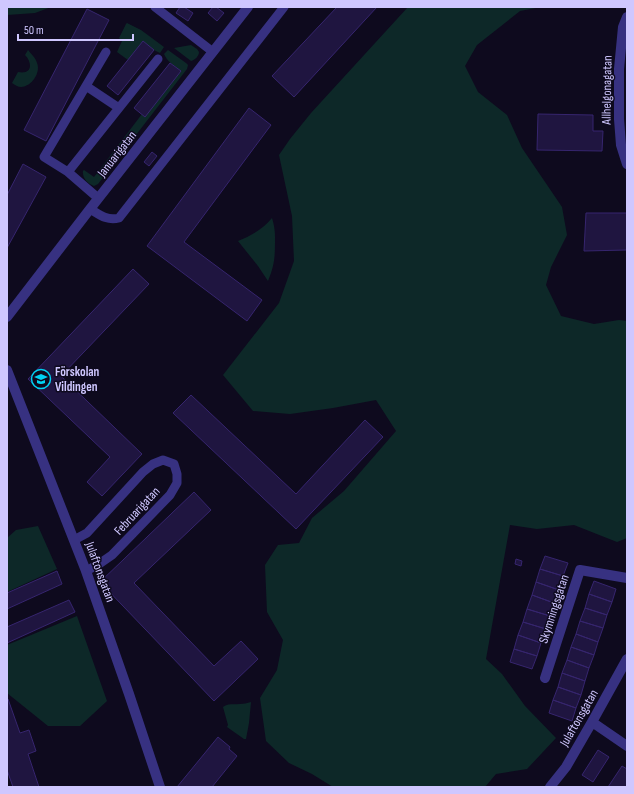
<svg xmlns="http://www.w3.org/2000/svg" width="634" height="794" viewBox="0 0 634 794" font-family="'Sofia Sans Condensed',sans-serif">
  <rect width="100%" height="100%" fill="#0e0a1e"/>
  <path fill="#0d2828" d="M7,7H51L35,13L7,15Z
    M408,7H541L520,11L477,45L465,66L478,92L507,115L522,148L562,207L567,235L551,267L546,285L561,316L594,324L619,320L627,321V538L617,542L574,525L537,529L510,525L486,659L502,674L525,706L556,738L527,769L496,774L485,787H333L312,774L289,763L266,741L260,698L277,670L283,640L267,612L265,565L278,545L299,543L312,518L344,491L396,431L376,400L333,408L290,414L253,411L223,375L279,303L294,261L292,216L279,155L290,139L311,113Z
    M127,23L141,30L164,47L160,53L154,50L128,60L117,52L122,41L119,38L126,24Z
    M191,45L197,49L199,52C199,56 195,60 191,61L174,48Z
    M28,50C31,54 36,58 37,63C41,72 32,87 21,87C18,87 15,85 12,83L18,72C32,75 33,63 25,55Z
    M168,50L186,63L188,65L187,69L98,184L94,186C88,184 82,178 83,171L84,170L94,177L142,114L181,71C174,66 167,61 164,54Z
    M272,218C274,224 275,231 275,237C275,256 275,264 268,281L258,266L238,241C251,236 263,229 272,218Z
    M38,526L57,569L7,592V538L16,530Z
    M77,616L107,701L80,726H48L7,693V645Z
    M251,702L249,723L246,739H244L227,727L228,725L223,707C228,703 234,705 240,704C244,704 247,703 251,702Z"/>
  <path fill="#1f1540" stroke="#36256e" d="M180,7H184L193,13L188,21L176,13Z
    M213,7H216L224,13L217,21L208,13Z
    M337,7H377L294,97L272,76Z
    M87,9L109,20L46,141L24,130Z
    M143,41L154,50L118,95L107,86Z
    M170,63L181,71L145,117L134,108Z
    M249,108L271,125L184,242L262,300L247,321L147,246Z
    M538,114L593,115V131H603L602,151L537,150Z
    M152,152L157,156L149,166L144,162Z
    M23,164L46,177L7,248V195Z
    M586,213H627V250L584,251Z
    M133,269L149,284L61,376L142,454L102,496L87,482L110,457L28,379Z
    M191,395L296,494L365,420L383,437L296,529L173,413Z
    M194,492L211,510L134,583L214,666L241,641L258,659L214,701L100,582Z
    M545,556L568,563L563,576L540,569Z
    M516,559L522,561L521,566L515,564Z
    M540,569L563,576L559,590L536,582Z
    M57,571L62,584L7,609V593Z
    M594,581L616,589L612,602L589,594Z
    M536,582L559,590L554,603L532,595Z
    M589,594L612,602L607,615L585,608Z
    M532,595L554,603L550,616L527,609Z
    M69,600L75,612L7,643V627Z
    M585,608L607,615L603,628L580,621Z
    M527,609L550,616L546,629L523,622Z
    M580,621L603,628L598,642L576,634Z
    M523,622L546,629L541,643L518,635Z
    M576,634L598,642L594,655L571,647Z
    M518,635L541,643L537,656L514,649Z
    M571,647L594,655L589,668L567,660Z
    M514,649L537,656L532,669L510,662Z
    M567,660L589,668L585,681L562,673Z
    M562,673L585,681L581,695L558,687Z
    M558,687L581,695L576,708L553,700Z
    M8,699L20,733L29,730L36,751L28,754L39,787H13L7,770V700Z
    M553,700L576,708L572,721L549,713Z
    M218,737L230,747L229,749L237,756L212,787H177Z
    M598,750L609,757L593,782L582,775Z
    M622,766L627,769V787H608Z"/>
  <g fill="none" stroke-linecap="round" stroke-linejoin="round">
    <path stroke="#373181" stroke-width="9" d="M155,7L213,52
      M86,86L119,108
      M68,172L158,59
      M98,198L68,172L44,157L106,52
      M90,209C100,215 107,221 119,218L284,7
      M74,540L87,533L143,472L153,464L163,460L174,464L177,474V483L170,495L112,555L99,564L86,571"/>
    <path stroke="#373181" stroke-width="10" d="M627,17L623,27L619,69V119L621,145L627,164
      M7,317L90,209L248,7
      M7,370L86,571L129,694L160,787
      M545,678L580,570L627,578
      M592,722L627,746
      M550,787L566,767L592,722L627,659"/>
  </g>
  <defs>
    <g id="school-ring" transform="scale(1)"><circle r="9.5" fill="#0e0a1e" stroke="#00d2f2" stroke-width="1.5"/><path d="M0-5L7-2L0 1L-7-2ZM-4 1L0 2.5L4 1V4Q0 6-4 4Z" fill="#00d2f2"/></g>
  </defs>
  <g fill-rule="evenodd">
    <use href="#school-ring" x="41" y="379"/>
  </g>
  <g text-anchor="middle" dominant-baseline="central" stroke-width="3" stroke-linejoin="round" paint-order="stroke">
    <g font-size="13" fill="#cfc7ff" stroke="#0e0a1e">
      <text transform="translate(607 90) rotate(-89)">Allhelgonagatan</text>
      <text transform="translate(117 154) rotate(-52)">Januarigatan</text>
      <text transform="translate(137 511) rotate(-47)">Februarigatan</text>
      <text transform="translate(100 572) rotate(70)">Julaftonsgatan</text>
      <text transform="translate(554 609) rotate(-72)">Skymningsgatan</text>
      <text transform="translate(579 718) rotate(-60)">Julaftonsgatan</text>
    </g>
    <g font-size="13" font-weight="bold" fill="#cfc7ff" stroke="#0e0a1e" text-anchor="start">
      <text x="55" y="372">Förskolan<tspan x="55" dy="15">Vildingen</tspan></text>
    </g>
  </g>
  <rect width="634" height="794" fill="none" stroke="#cfc7ff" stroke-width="16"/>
  <path d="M18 34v6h115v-6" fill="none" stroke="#cfc7ff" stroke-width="2"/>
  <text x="24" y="34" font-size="12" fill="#cfc7ff" stroke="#0e0a1e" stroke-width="3" paint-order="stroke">50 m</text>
</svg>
